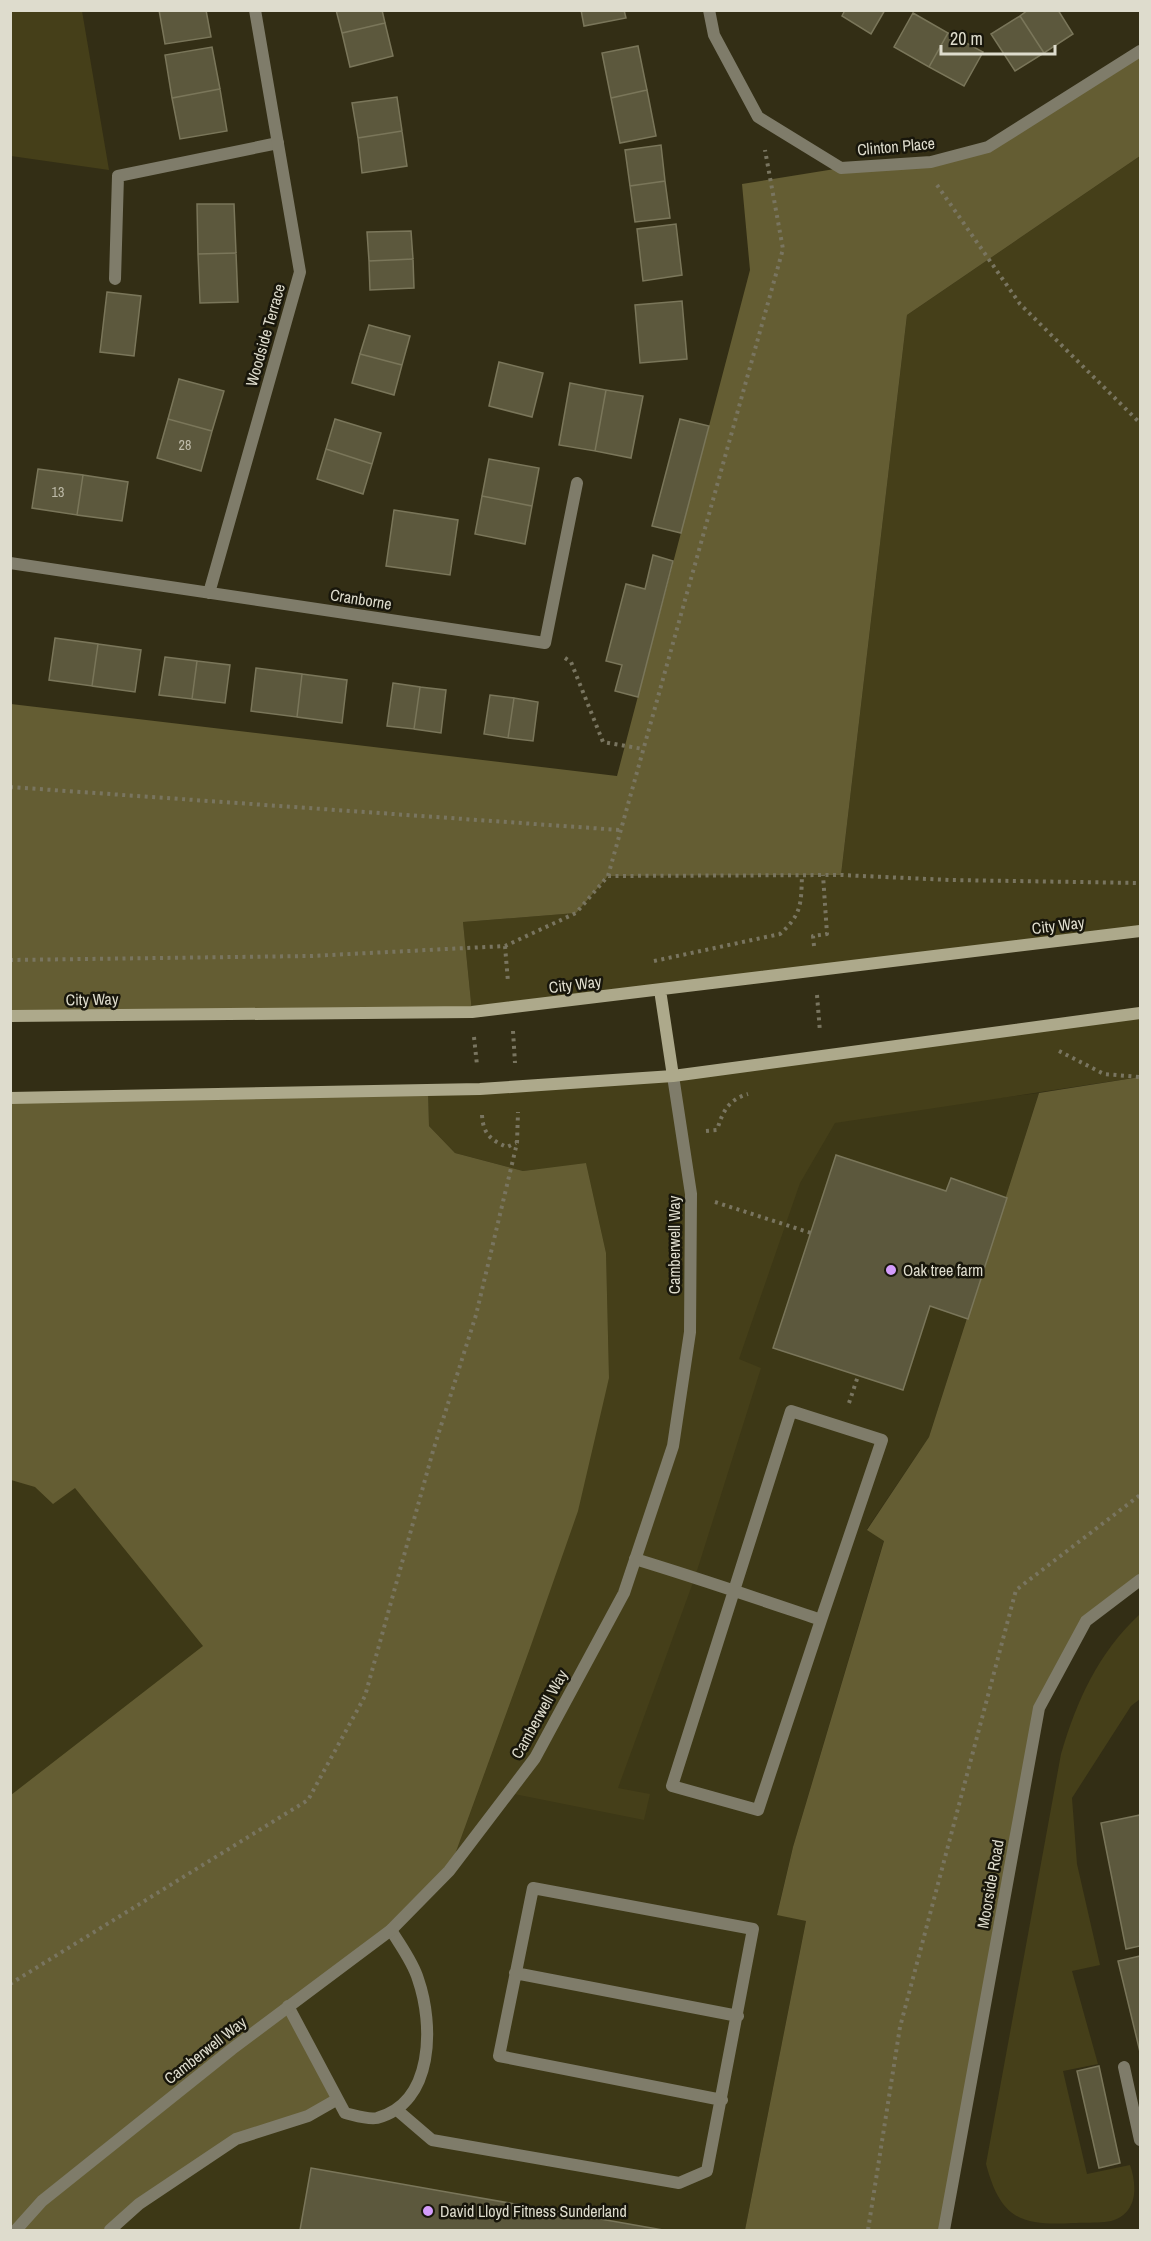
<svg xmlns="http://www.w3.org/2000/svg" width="1151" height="2241" viewBox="0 0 1151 2241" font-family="'Archivo Narrow',sans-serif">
  <rect width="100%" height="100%" fill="#332e15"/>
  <path fill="#3d3816" d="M1039,1093L929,1437L867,1529L884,1540L793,1847L777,1914L806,1921L745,2230H11V1274L546,1276L534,1156Z"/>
  <path fill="#453f19" d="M11,10L82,11L109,170L11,156Z
    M1140,156V931L472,1012L463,922L575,913L608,876L841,875L907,315Z
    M1140,1013V1077L835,1123L800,1183L739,1359L761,1368L695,1577L618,1788L650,1794L644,1820L509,1793L449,1871L529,1651L609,1378L606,1253L586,1163L523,1171L455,1153L429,1126L428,1089L673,1076Z
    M1140,1614V1699L1131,1706L1072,1798L1077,1864L1100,1965L1072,1971L1098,2064L1063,2071L1087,2174L1130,2165C1137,2185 1138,2211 1114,2220C1103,2224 1085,2222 1073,2223C1055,2224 1031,2225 1015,2215C998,2204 991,2182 986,2164L1061,1754C1077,1700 1098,1653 1140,1614Z"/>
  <path fill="#645d33" d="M1140,51V156L907,315L841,875L608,876L576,913L463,922L472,1012L11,1016V704L617,776L750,270L742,184L841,168L931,162L988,147Z
    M1140,1077V1580L1086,1621L1039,1708L944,2230H745L806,1921L777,1915L793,1847L884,1541L867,1530L929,1437L1039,1093Z
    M428,1089L429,1126L455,1153L523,1171L586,1163L606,1253L609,1378L578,1511L529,1651L449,1871L391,1930L288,2006L336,2100L236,2139L110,2230H11V1795L203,1646L75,1488L53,1504L35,1487L11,1480L10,1098Z"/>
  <path fill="#5c583d" stroke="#7a765a" stroke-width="1.5" d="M159,10H206L211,37L165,44Z
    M336,10H382L385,23L342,33Z
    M581,10H624L626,18L584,26Z
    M845,10H885L871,34L842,16Z
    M1028,10H1058L1073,34L1044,53L1020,16Z
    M913,13L948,33L929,67L894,47Z
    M1020,16L1044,53L1015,71L991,34Z
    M385,23L393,56L350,67L342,33Z
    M948,33L983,52L964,86L929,67Z
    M638,46L647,90L611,98L602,53Z
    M212,47L220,89L172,98L165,55Z
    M220,89L227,131L180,139L172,98Z
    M647,90L656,136L620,143L611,98Z
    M397,97L402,131L358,138L352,103Z
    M402,131L407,166L362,173L358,138Z
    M661,145L665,181L630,186L625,150Z
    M665,181L670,218L635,222L630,186Z
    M197,204H234L236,253L198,254Z
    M676,224L682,275L643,281L637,229Z
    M411,231L413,259L369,261L367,232Z
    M236,253L238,302L200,303L198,254Z
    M413,259L414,288L370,290L369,261Z
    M107,292L141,296L134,356L100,352Z
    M682,301L687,359L640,363L635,305Z
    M369,325L410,336L402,365L360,354Z
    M360,354L402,365L394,395L352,383Z
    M499,362L543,373L532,417L489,406Z
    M179,379L224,391L212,431L168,419Z
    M570,383L606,390L595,451L559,445Z
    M606,390L643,396L631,458L595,451Z
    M168,419L212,431L201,471L157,458Z
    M335,419L381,433L372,464L326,449Z
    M680,419L709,426L681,533L652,526Z
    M326,449L372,464L363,494L317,479Z
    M489,459L539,468L532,506L482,496Z
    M38,469L83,475L77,515L32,508Z
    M83,475L128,482L122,521L77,515Z
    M482,496L532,506L525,544L475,534Z
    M394,510L458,520L450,575L386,566Z
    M653,555L673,561L638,697L615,691L622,665L606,661L626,584L645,589Z
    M55,638L98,644L92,686L49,680Z
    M98,644L141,650L135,692L92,686Z
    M165,657L197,661L192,699L159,695Z
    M197,661L230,665L225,703L192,699Z
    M256,668L302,674L297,717L251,711Z
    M302,674L347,680L342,723L297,717Z
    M393,683L420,687L414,729L387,726Z
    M420,687L446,690L441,733L414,729Z
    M490,695L514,698L508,738L484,734Z
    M514,698L538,702L533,741L508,738Z
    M836,1155L946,1191L951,1178L1007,1198L968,1319L930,1306L903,1390L773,1348Z
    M1140,1815V1946L1126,1949L1101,1823Z
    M1140,1956V2052L1118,1961Z
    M1099,2066L1120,2163L1099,2168L1077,2071Z
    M311,2168L441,2191L663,2230H300Z"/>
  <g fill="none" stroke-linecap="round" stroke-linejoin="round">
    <path stroke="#797560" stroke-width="4" stroke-dasharray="3 4.5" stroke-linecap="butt" d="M937,185L1020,304L1140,423
      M565,658L571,662L603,742L643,749
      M10,787L620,830
      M608,876L783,249L765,150
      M505,946L508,982
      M814,946L813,936L827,934L823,875
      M10,960L311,956L505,946L576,913L608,876L841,875L950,880L1140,883
      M654,961L780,934C802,914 801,904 802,875
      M817,995L820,1032
      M513,1031L515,1063
      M474,1037L477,1065
      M1059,1051L1104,1074L1140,1077
      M482,1115C483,1133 490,1140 507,1147L516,1143
      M706,1131L717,1130C723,1111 728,1100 748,1094
      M715,1202L811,1233
      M849,1403L858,1376
      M10,1984L308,1800L365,1696L433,1451L476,1315L517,1143L518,1112
      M868,2230L900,2027L1016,1590L1140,1495"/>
    <path stroke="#7f7c6a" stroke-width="12" d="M115,279L118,176L278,143
      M635,1559C698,1578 759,1599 821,1620L882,1440L791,1411L672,1786L758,1810L821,1620
      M515,1973L738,2016
      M288,2006L345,2113C354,2115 368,2120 377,2118C434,2103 434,2025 418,1979C413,1962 400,1945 391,1930
      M1124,2067L1140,2140
      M397,2110L432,2140L679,2183L707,2171L753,1929L533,1888L499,2056L722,2100
      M110,2230L139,2204L236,2139L308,2116L336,2100"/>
    <path stroke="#7f7c6a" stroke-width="12" d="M709,10L714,35L758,117L841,168L931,162L988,147L1140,51
      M10,563L545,643L577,483
      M209,593L300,272L255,10
      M16,2230L42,2201L232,2049L391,1930L449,1871L535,1758L624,1593L673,1446L690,1332L691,1194L673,1076"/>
    <path stroke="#7f7c6a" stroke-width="12" d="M944,2230L1039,1708L1086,1621L1140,1580"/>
    <path stroke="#ada98b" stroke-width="12" d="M660,990L673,1076
      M10,1016L472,1012L1140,931
      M10,1098L480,1089L673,1076L1140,1013"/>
  </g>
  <g fill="#d49cfb" stroke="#18160b" stroke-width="2">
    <circle cx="891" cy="1270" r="6"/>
    <circle cx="428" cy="2211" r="6"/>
  </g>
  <g text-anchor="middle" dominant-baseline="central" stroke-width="5" stroke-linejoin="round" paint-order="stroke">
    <g font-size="14" fill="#bebba9">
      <text x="185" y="445">28</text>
      <text x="58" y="492">13</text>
    </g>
    <g font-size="16" fill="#dedccd" stroke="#18160b">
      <text transform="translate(896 146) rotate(-5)">Clinton Place</text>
      <text transform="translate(265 335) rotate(-74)">Woodside Terrace</text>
      <text transform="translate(361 599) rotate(9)">Cranborne</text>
      <text transform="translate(1058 925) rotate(-7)">City Way</text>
      <text transform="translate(575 984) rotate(-7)">City Way</text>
      <text transform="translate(92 999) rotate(-1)">City Way</text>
      <text transform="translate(674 1245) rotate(-90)">Camberwell Way</text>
      <text transform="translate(539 1714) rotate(-61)">Camberwell Way</text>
      <text transform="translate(990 1884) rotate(-80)">Moorside Road</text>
      <text transform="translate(205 2050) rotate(-38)">Camberwell Way</text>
    </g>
    <g font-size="16" fill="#dedccd" stroke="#18160b" text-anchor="start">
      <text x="903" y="1270">Oak tree farm</text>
      <text x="440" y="2211">David Lloyd Fitness Sunderland</text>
    </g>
  </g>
  <rect width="1151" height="2241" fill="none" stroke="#dedccd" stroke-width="24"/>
  <path d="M941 45v9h114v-9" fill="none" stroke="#dedccd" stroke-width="3"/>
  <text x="950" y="45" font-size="18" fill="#dedccd" stroke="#18160b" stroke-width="4.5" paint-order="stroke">20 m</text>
</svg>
